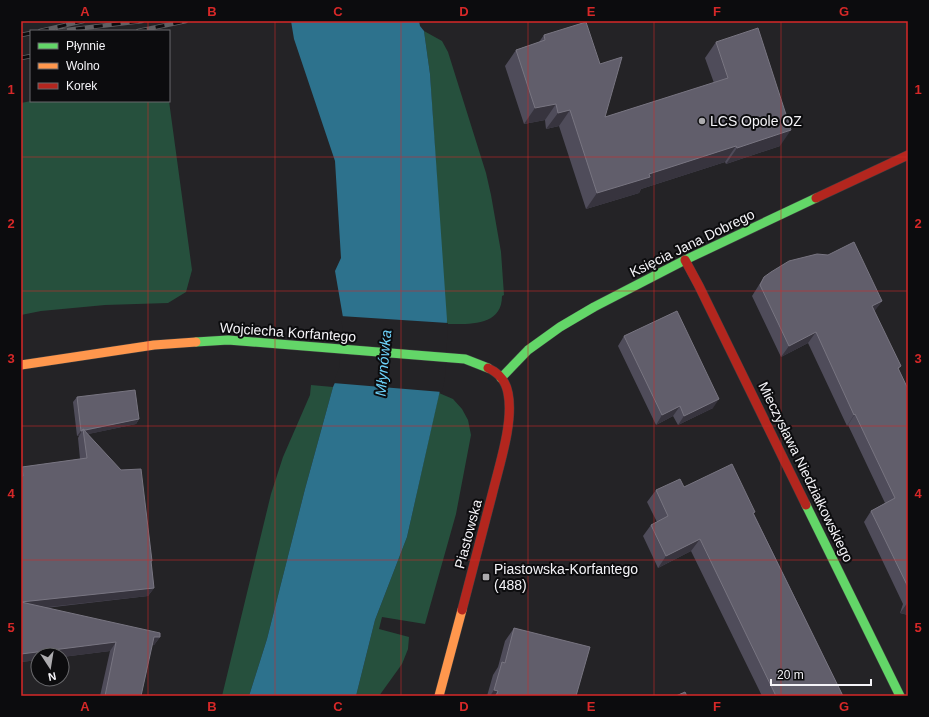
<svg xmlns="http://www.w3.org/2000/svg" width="929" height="717" viewBox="0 0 929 717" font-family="Helvetica,sans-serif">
  <rect width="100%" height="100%" fill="#242326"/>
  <path fill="#26503d" d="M424,31L442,41L448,52L486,173L491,195L501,252L504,295L502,296C502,327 468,324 446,324L430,74Z
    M31,101H169L192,270L186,292L168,303L105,305L41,311L21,315V103Z
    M311,385L333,387L305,489L267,639L249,696H222L271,494L283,457L310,395Z
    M439,393L453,399L462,409L468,420L471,435L456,514L425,624L382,617L379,629L409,637L408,649L402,664L379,696H356L375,620L407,537Z"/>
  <path fill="#2d728d" d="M291,21H419L420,26L424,31L430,74L447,320L443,377L407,537L375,620L356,696H249L267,639L305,489L333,387L341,369L345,329L335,271L341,258L335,161L294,39Z"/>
  <path fill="#242326" d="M340,316L448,323L445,377L442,392L333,383L339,368L343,329Z"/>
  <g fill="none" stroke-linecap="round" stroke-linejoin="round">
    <g stroke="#3f3f41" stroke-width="10">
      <path id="fast" d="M196,342L228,340L465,359L488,368
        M501,378L528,350L560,327L594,307L685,260L816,198
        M806,505L900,696"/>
    </g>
    <g stroke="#3f3f41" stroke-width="10">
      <path id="slow" d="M21,365L154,345L196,342
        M439,696L462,610"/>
    </g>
    <g stroke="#3f3f41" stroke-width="10">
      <path id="jam" d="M816,198L908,155
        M685,260L699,286L806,505
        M462,610C472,571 482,533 492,495C499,466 514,422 508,393C506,382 499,373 488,368"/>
    </g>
    <use href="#fast" stroke="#63d668" stroke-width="9"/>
    <use href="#slow" stroke="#ff974d" stroke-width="9"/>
    <use href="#jam" stroke="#b3261e" stroke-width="9"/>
    <g stroke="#605f62" stroke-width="4.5">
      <path id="rail" d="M40,31L83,21
        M58,31L142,21
        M138,31L186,21
        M21,35L31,33
        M21,58L31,56"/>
    </g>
    <use href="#rail" stroke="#0c0c0e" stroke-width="3" stroke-dasharray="9" stroke-linecap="butt"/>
  </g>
  <path fill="#4f4c5a" d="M544,35L605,117L714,83L705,58L716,42L780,146L726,164L725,162L641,189L639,193L586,209L559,126L546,129L545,120L524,124L505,66L516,50L539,42Z
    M764,277L882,301L874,311L901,366L898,370L908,389V615L900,613L903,604L864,522L871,511L885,503L848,425L847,426L808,343L781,357L752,296Z
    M624,336L713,408L678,425L673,416L656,425L618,346Z
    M77,397L139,419L136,424L88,434L151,563L154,588L148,596L45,608L160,637L154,645H152L141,696H100L110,651L62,657V655H38V660L21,662V468L22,467L80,459L78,438L79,436H77L73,402Z
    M684,487L754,514L843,696H762L691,551L658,568L643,536L651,525L657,522L647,502L656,490Z
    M514,628L576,696H487L493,675L498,667L505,641Z"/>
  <path fill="#37343e" d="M556,104L545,120L524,124L535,108Z
    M570,110L559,126L546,129L558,113Z
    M791,130L780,146L726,164L737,148Z
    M736,146L725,162L641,189L639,193L586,209L597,193L649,174Z
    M882,301L874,312L872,306Z
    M816,332L808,343L781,357L789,346Z
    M719,399L713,408L678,425L684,416Z
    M680,406L673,416L656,425L662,415Z
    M855,414L848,425L847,426L854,415Z
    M139,419L136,424L84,435V431Z
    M81,431H82L79,436H77Z
    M700,539L691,551L658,568L666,556Z
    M154,588L148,596L21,610V602Z
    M908,602V615L900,613Z
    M154,637H160L154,645L148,646Z
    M116,642L110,651L62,657V655H38V660L21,662V654Z
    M494,690L498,691L494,696H490Z"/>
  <path fill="#615e6b" stroke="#787581" d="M586,22L600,64L622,57L605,117L728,78L716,42L758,28L791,130L737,148L736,146L649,174L650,177L597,193L570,110L558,113L556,104L535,108L516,50L545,40L544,35Z
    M854,242L882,301L872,306L901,366L898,368L908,389V587L871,511L895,498L855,414L854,415L816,332L789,346L760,285L764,277L771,272L789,261L817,254L828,255Z
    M677,311L719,399L684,416L680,406L662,415L624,336Z
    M135,390L139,419L85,430L83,429L82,431H81L77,397Z
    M83,429L121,470L141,469L152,561H151L154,588L21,602L160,633V637H154L141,696H105L116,642L21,654V476H23L22,467L87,458Z
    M732,464L755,512L753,513L843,696H776L700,539L666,556L651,525L668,516L656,490L680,479L684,487Z
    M514,628L590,647L576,696H496L498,691L494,690L502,662L505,663Z
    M685,692L687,696H676Z"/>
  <path fill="none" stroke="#d62828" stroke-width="1" stroke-opacity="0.55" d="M148,21V31M275,21V696M401,21V696M528,21V696M654,21V696M781,21V696M148,101V696M21,157H908M21,291H908M21,426H908M21,560H908"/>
  <g fill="#acabae" stroke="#0c0c0e" stroke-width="1.5">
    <circle cx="702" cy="121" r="4"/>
    <rect x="482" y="573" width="8" height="8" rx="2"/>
  </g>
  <g text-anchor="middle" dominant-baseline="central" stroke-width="4" stroke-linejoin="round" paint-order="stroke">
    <g font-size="14" fill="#f5f4f8" stroke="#0c0c0e" text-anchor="start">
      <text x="710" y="121">LCS Opole OZ</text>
      <text x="494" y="569">Piastowska-Korfantego<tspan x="494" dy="16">(488)</tspan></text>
    </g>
    <g font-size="14" fill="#f5f4f8" stroke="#0c0c0e">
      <text transform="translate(692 243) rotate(-26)">Księcia Jana Dobrego</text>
      <text transform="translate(288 332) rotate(4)">Wojciecha Korfantego</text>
      <text transform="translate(806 472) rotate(64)">Mieczysława Niedziałkowskiego</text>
      <text transform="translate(468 534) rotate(-75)">Piastowska</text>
    </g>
    <g font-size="15" font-style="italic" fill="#6dd2fa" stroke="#0c0c0e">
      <text transform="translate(383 363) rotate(-85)">Młynówka</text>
    </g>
  </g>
  <rect width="929" height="717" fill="none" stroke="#0c0c0e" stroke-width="44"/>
  <rect x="30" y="30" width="140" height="72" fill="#0c0c0e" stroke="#69696c"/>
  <rect x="38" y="43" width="20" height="6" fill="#63d668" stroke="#69696c"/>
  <text x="66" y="50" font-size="12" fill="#f5f4f8">Płynnie</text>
  <rect x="38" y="63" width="20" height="6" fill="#ff974d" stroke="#69696c"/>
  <text x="66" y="70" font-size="12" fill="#f5f4f8">Wolno</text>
  <rect x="38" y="83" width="20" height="6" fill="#b3261e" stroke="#69696c"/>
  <text x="66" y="90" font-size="12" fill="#f5f4f8">Korek</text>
  <g transform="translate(50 667) rotate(168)"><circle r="19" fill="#0c0c0e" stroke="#69696c"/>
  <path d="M0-3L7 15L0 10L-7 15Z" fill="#acabae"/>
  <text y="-6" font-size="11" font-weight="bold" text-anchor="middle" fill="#f5f4f8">N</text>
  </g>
  <path d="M771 679v6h100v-6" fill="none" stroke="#f5f4f8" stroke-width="2"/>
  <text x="777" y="679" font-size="12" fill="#f5f4f8" stroke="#0c0c0e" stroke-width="3" paint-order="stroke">20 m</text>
  <rect x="22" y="22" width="885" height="673" fill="none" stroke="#d62828" stroke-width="1.5"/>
  <g font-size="13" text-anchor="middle" font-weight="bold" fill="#d62828">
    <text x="85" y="16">A</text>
    <text x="212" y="16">B</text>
    <text x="338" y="16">C</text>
    <text x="464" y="16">D</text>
    <text x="591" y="16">E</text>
    <text x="717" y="16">F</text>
    <text x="844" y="16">G</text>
    <text x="11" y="94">1</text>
    <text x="918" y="94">1</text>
    <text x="11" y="228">2</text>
    <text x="918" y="228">2</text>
    <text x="11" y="363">3</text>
    <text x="918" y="363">3</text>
    <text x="11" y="498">4</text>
    <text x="918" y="498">4</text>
    <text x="11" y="632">5</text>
    <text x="918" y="632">5</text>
    <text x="85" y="711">A</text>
    <text x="212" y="711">B</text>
    <text x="338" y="711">C</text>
    <text x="464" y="711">D</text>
    <text x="591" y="711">E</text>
    <text x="717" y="711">F</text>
    <text x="844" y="711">G</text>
  </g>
</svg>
